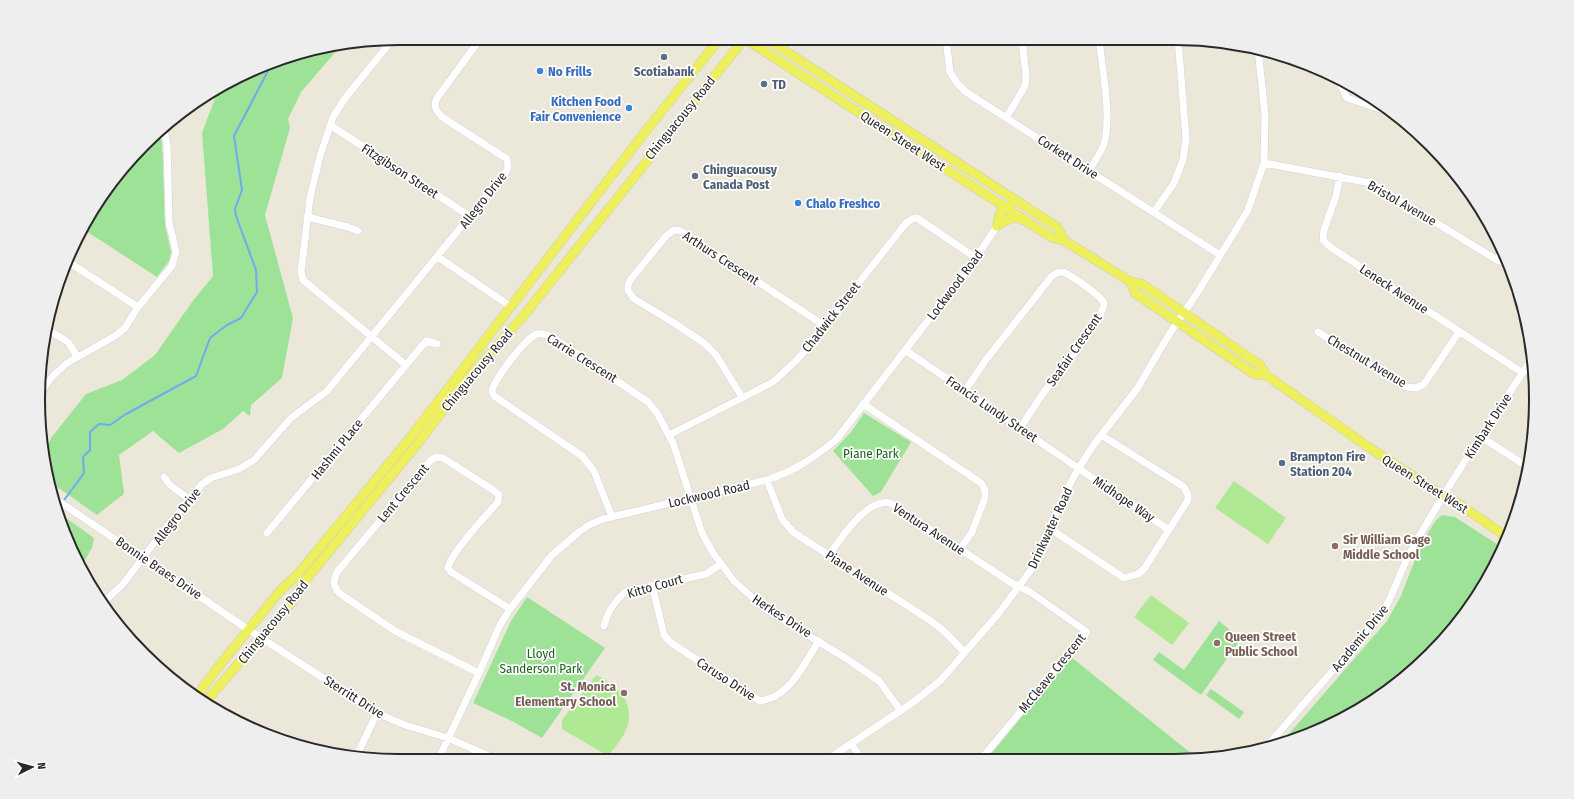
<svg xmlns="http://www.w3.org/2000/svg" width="1574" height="799" viewBox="0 0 1574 799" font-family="'Fira Sans Condensed',sans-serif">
  <rect width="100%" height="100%" fill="#ebe8da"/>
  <path fill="#9ee297" d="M339,48L301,92L288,119L290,128L265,215L293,318L282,378L251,405L250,416L243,411L223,429L179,453L153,431L119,455L124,493L122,496H121L97,515L53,484L44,456L51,438L86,394L122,380L155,355L192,302L213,276L202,133L217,93L283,57Z
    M157,134L162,141L165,225L171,252L169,261L157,277L83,229L87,219L128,161Z
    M864,413L911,442L881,492L873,496L833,451L851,432Z
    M62,515L94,538L92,548L81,567L75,560Z
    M1442,515L1455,517L1503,548L1499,559L1446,638L1376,700L1313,734L1282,742L1387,621L1401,596L1421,544L1436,520Z
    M527,597L605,648L542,738L512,721L473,703L511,621Z
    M1219,621L1241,639L1201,695L1153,660L1159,652L1184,670Z
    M1071,657L1197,758L987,759Z
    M1211,689L1244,712L1239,719L1206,695Z"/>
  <path fill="#afe993" d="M1234,481L1286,518L1268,544L1215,508Z
    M1151,595L1189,623L1172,645L1134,617Z
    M596,675C613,683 631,697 629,719C628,733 616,746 608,756L562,729V720Z"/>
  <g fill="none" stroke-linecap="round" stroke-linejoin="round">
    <path stroke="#6eaced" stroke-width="2" d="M59,507L84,473L83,457L90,450V432L99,424L110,425L126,414L196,376L210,338L227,325L241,318L257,292L256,270L236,216L235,209L242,190L234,136L272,63"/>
    <g stroke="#d1d0e2" stroke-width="8">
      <path id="minor" d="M393,39L346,97L333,117L320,156L310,198L301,272L303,280L406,365
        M946,39L950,72L957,83L966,92L1220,255
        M1341,79V86L1347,98L1395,114
        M1006,118L1025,86L1026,76L1022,39
        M330,125L471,217
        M1264,163L1371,183L1497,260L1508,264
        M1089,171C1094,162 1101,153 1104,144C1112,118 1102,67 1099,39
        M1340,176L1336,196L1324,230L1323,240L1330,247L1523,373
        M1154,212L1174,183L1183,160L1186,138L1178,39
        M307,217L348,227L358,231
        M438,257L510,306
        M1497,260L1502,250
        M70,263L138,307
        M45,328L68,342L77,356
        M1318,332L1406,387L1416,388L1424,384L1459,332
        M905,350L1169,530
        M43,389L52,377L67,363L115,336L125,328L138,307L172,266L176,252L169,222L167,145L165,135L160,131
        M965,391L985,361L1051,277C1054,275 1057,271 1062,272C1070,274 1101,296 1104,303C1103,322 1057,375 1044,392C1036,404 1028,416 1020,428
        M742,397L716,355L704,343L674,323L633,298L628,290V285L631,279L666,236L674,230L681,231L825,326
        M863,404L981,483L985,490V498L972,532L960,549
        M669,435L773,382L797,360L813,341L906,223L912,219L917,218L976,258
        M1481,437L1528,467
        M164,477L170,485L189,499
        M767,480L782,519L793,532L931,621L946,633L965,653
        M57,500L249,630L377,713L405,725L448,738L498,760
        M612,517L594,471L582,456L503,402L494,396L492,392C492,382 527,336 537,334C542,333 548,335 552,337L648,402L657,413L673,443L702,533L713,553L734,581L764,608L850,661L879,681L901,711
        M1049,528L1124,578L1138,574L1144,569L1188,500V495L1184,487L1101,435
        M267,533L426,341L437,344
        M829,555C841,538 867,498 890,503L1010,582L1030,592L1087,632L981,759
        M652,585L664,635L670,642L760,701C790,698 804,663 819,641
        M105,601L123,584L161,534L202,484L211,478L239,469L254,460L291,418L327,391L506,172L508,167L507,159L442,117C436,111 433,106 437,98L481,38
        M604,626C607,612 614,602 625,592L706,574L721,564
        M479,673L395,631L339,593C333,585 333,582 337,572L430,461L436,457L443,458L493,490L499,495L498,502C485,517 452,551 448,568L451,572L510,609
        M851,744L862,759
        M1268,745L1381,615C1395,594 1400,569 1413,547C1450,482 1492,419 1533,357
        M356,757L377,713
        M828,759L915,701L941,680L999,613L1031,570L1063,497L1078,469L1095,443L1137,389L1170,333L1196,295L1248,210L1264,163L1265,115L1258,49
        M438,760L479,673L500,625L510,609L552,555L579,532L589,525L603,519L767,480C796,470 812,459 836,440L976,258L997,226"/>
    </g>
    <g stroke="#ccc" stroke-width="10">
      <path id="major" d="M744,38L1051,237L1065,241L1131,282L1142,284L1260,365L1266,375L1367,446L1431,488L1456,502L1507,537
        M765,38L1057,227L1065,241
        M997,226L1000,214L1005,207L1010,206
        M997,226C1005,221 1013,214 1023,220
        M1131,282L1135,293L1254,374L1266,375
        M198,694L223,661L280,591L299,573L410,438L638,141L720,38
        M207,700L292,602L304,582L419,442L461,386L525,314L745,38"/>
    </g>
    <use href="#minor" stroke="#fff" stroke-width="7"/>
    <use href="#major" stroke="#edef5c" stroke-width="9"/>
  </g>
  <g fill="#5c6f8a" stroke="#fff" stroke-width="1.5">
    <circle cx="664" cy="57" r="4"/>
    <circle cx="764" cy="84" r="4"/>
    <circle cx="695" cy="176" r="4"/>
    <circle cx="1282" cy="463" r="4"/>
  </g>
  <g fill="#3f7fe0" stroke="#fff" stroke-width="1.5">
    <circle cx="540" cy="71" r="4"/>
    <circle cx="629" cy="108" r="4"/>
    <circle cx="798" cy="203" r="4"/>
  </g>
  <g fill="#8d6e63" stroke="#fff" stroke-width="1.5">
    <circle cx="1335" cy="546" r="4"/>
    <circle cx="1217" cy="643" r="4"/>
    <circle cx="624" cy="693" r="4"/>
  </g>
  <g text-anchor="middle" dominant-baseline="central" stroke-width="3.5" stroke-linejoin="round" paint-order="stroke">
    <g font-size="13" font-weight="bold" fill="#366cbe" stroke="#fff" text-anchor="start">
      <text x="548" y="71">No Frills</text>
      <text x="621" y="101" text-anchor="end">Kitchen Food<tspan x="621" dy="15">Fair Convenience</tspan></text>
      <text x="806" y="203">Chalo Freshco</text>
    </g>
    <g font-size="13" font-weight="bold" fill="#4e5e75" stroke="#fff" text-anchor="start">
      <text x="664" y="71" text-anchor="middle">Scotiabank</text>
      <text x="772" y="84">TD</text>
      <text x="703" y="169">Chinguacousy<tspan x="703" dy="15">Canada Post</tspan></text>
      <text x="1290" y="456">Brampton Fire<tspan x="1290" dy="15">Station 204</tspan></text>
    </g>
    <g font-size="13" fill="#292929" stroke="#fff">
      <text transform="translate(680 118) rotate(-51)">Chinguacousy Road</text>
      <text transform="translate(903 141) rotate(33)">Queen Street West</text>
      <text transform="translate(1068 157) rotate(33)">Corkett Drive</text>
      <text transform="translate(400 171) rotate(33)">Fitzgibson Street</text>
      <text transform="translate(483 200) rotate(-52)">Allegro Drive</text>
      <text transform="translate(1402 203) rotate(30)">Bristol Avenue</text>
      <text transform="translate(721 258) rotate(33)">Arthurs Crescent</text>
      <text transform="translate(955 285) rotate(-53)">Lockwood Road</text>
      <text transform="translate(1394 289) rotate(33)">Leneck Avenue</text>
      <text transform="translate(831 317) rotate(-52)">Chadwick Street</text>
      <text transform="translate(1074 350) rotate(-55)">Seafair Crescent</text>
      <text transform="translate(582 358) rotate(32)">Carrie Crescent</text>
      <text transform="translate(1367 361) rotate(31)">Chestnut Avenue</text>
      <text transform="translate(477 370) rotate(-50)">Chinguacousy Road</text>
      <text transform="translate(992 409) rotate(34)">Francis Lundy Street</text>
      <text transform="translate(1488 426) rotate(-57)">Kimbark Drive</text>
      <text transform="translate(337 449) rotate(-51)">Hashmi PLace</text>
      <text transform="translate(1425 484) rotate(32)">Queen Street West</text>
      <text transform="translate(403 493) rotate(-50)">Lent Crescent</text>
      <text transform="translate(709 494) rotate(-13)">Lockwood Road</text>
      <text transform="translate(1124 499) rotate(34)">Midhope Way</text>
      <text transform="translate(177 516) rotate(-52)">Allegro Drive</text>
      <text transform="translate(1050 528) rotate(-65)">Drinkwater Road</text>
      <text transform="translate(929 529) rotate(33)">Ventura Avenue</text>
      <text transform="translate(159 568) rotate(34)">Bonnie Braes Drive</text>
      <text transform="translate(857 573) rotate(33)">Piane Avenue</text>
      <text transform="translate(655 586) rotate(-16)">Kitto Court</text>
      <text transform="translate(782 616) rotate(33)">Herkes Drive</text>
      <text transform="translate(273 622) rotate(-51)">Chinguacousy Road</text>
      <text transform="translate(1360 638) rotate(-51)">Academic Drive</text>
      <text transform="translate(1052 673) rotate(-51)">McCleave Crescent</text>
      <text transform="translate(726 679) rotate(33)">Caruso Drive</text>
      <text transform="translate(354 697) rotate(32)">Sterritt Drive</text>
    </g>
    <g font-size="13" fill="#1a641d" stroke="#fff">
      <text x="871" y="453">Piane Park</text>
      <text x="541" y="653">Lloyd<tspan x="541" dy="15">Sanderson Park</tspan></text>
    </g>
    <g font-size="13" font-weight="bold" fill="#785e54" stroke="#fff" text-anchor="start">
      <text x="1343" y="539">Sir William Gage<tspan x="1343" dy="15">Middle School</tspan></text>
      <text x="1225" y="636">Queen Street<tspan x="1225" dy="15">Public School</tspan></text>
      <text x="616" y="686" text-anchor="end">St. Monica<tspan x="616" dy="15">Elementary School</tspan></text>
    </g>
  </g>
  <path d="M0 0H1574V799H0ZM399 45H1175A354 354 0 0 1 1529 399V400A354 354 0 0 1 1175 754H399A354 354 0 0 1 45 400V399A354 354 0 0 1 399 45Z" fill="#eee" fill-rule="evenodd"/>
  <path fill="none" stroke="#292929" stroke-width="2" d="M399 45H1175A354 354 0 0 1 1529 399V400A354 354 0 0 1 1175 754H399A354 354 0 0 1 45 400V399A354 354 0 0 1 399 45Z"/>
  <g transform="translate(32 767) rotate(84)" stroke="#ffffff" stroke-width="3" paint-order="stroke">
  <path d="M0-3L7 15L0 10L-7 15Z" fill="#292929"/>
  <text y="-6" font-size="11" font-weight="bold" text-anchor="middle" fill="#292929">N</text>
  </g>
</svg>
